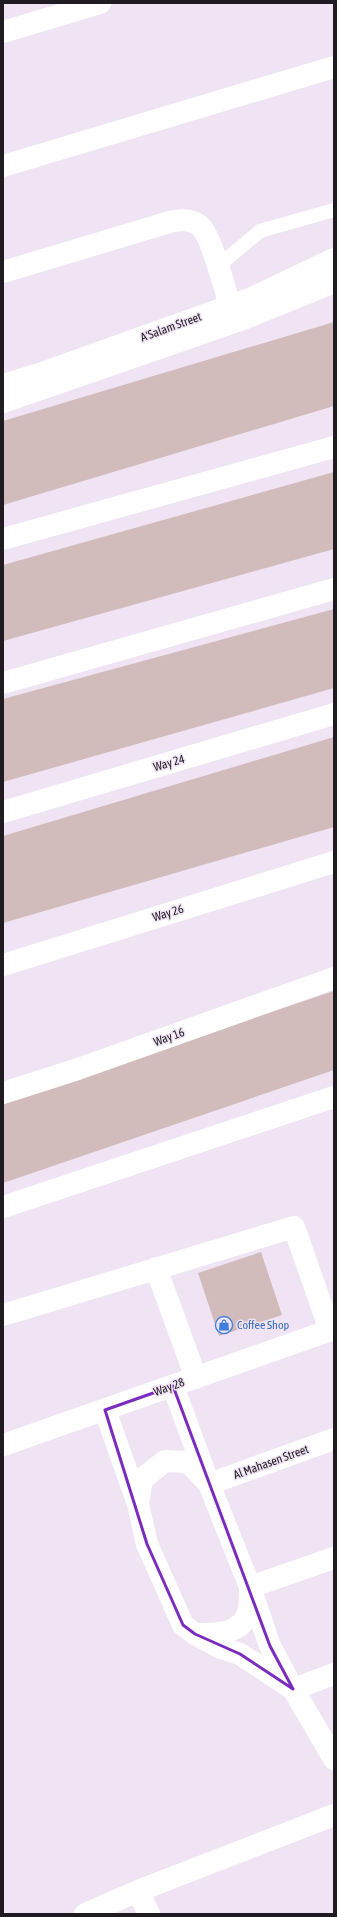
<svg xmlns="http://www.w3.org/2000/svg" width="337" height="1917" viewBox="0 0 337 1917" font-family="'Asap Condensed',sans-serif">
  <rect width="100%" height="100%" fill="#efe3f4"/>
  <path fill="#d2bcbb" d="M334,322V406L3,505V421Z
    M334,472V549L3,641V565Z
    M334,609V688L3,782V699Z
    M334,737V827L3,923V836Z
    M334,991V1070L3,1183V1102Z
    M261,1252L282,1315L219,1336L198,1273Z"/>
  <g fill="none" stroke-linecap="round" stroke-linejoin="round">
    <path stroke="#fff" stroke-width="14" d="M217,267L260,231L334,210"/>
    <path stroke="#fff" stroke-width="22" d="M3,32L100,3
      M3,166L334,67
      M3,272L173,221C183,220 191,219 200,226C211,235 225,289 230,306
      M3,539L334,447
      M3,683L334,589
      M3,812L334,714
      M3,965L334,862
      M3,1093L78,1069L334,978
      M3,1207L334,1097
      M156,1268L196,1378
      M3,1315L294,1227L330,1330
      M173,1386L209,1484L250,1587L270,1646L293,1689L334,1759
      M105,1410L138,1504L147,1544L183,1625L195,1634L221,1648L240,1654L293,1689L334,1674
      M3,1445L334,1329
      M138,1504L142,1479L165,1461L188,1462L209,1484L334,1439
      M195,1634C214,1634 245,1635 249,1609C250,1602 250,1594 250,1587L334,1558
      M138,1891L149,1914
      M85,1914L138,1891L334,1815"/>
    <path stroke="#fff" stroke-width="22" d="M3,385L39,374L252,298L334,259
      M3,402L243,319L334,282"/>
  </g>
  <path fill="none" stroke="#7b2cbf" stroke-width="3" stroke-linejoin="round" d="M173,1386L270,1646L293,1689L240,1654L195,1634L183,1625L147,1544L105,1410Z"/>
  <defs>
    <g id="shop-ring" transform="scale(0.9)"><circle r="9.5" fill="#efe3f4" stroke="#3f7fe0" stroke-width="1.5"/><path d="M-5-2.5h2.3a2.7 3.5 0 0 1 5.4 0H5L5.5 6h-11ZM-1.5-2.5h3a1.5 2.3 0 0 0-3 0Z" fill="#3f7fe0"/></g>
  </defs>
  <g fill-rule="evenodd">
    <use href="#shop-ring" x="224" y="1325"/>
  </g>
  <g text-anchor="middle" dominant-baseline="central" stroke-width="3" stroke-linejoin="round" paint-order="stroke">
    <g font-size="12" fill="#1f1b21" stroke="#efe3f4">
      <text transform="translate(171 327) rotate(-20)">A'Salam Street</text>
      <text transform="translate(169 763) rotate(-16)">Way 24</text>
      <text transform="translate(168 913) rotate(-17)">Way 26</text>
      <text transform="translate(169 1037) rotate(-20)">Way 16</text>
      <text transform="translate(169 1387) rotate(-20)">Way 28</text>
      <text transform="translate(271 1462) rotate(-20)">Al Mahasen Street</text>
    </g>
    <g font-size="12" fill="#366cbe" stroke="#efe3f4" text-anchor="start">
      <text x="237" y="1325">Coffee Shop</text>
    </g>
  </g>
  <rect width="337" height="1917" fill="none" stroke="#1f1b21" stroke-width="8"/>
</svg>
